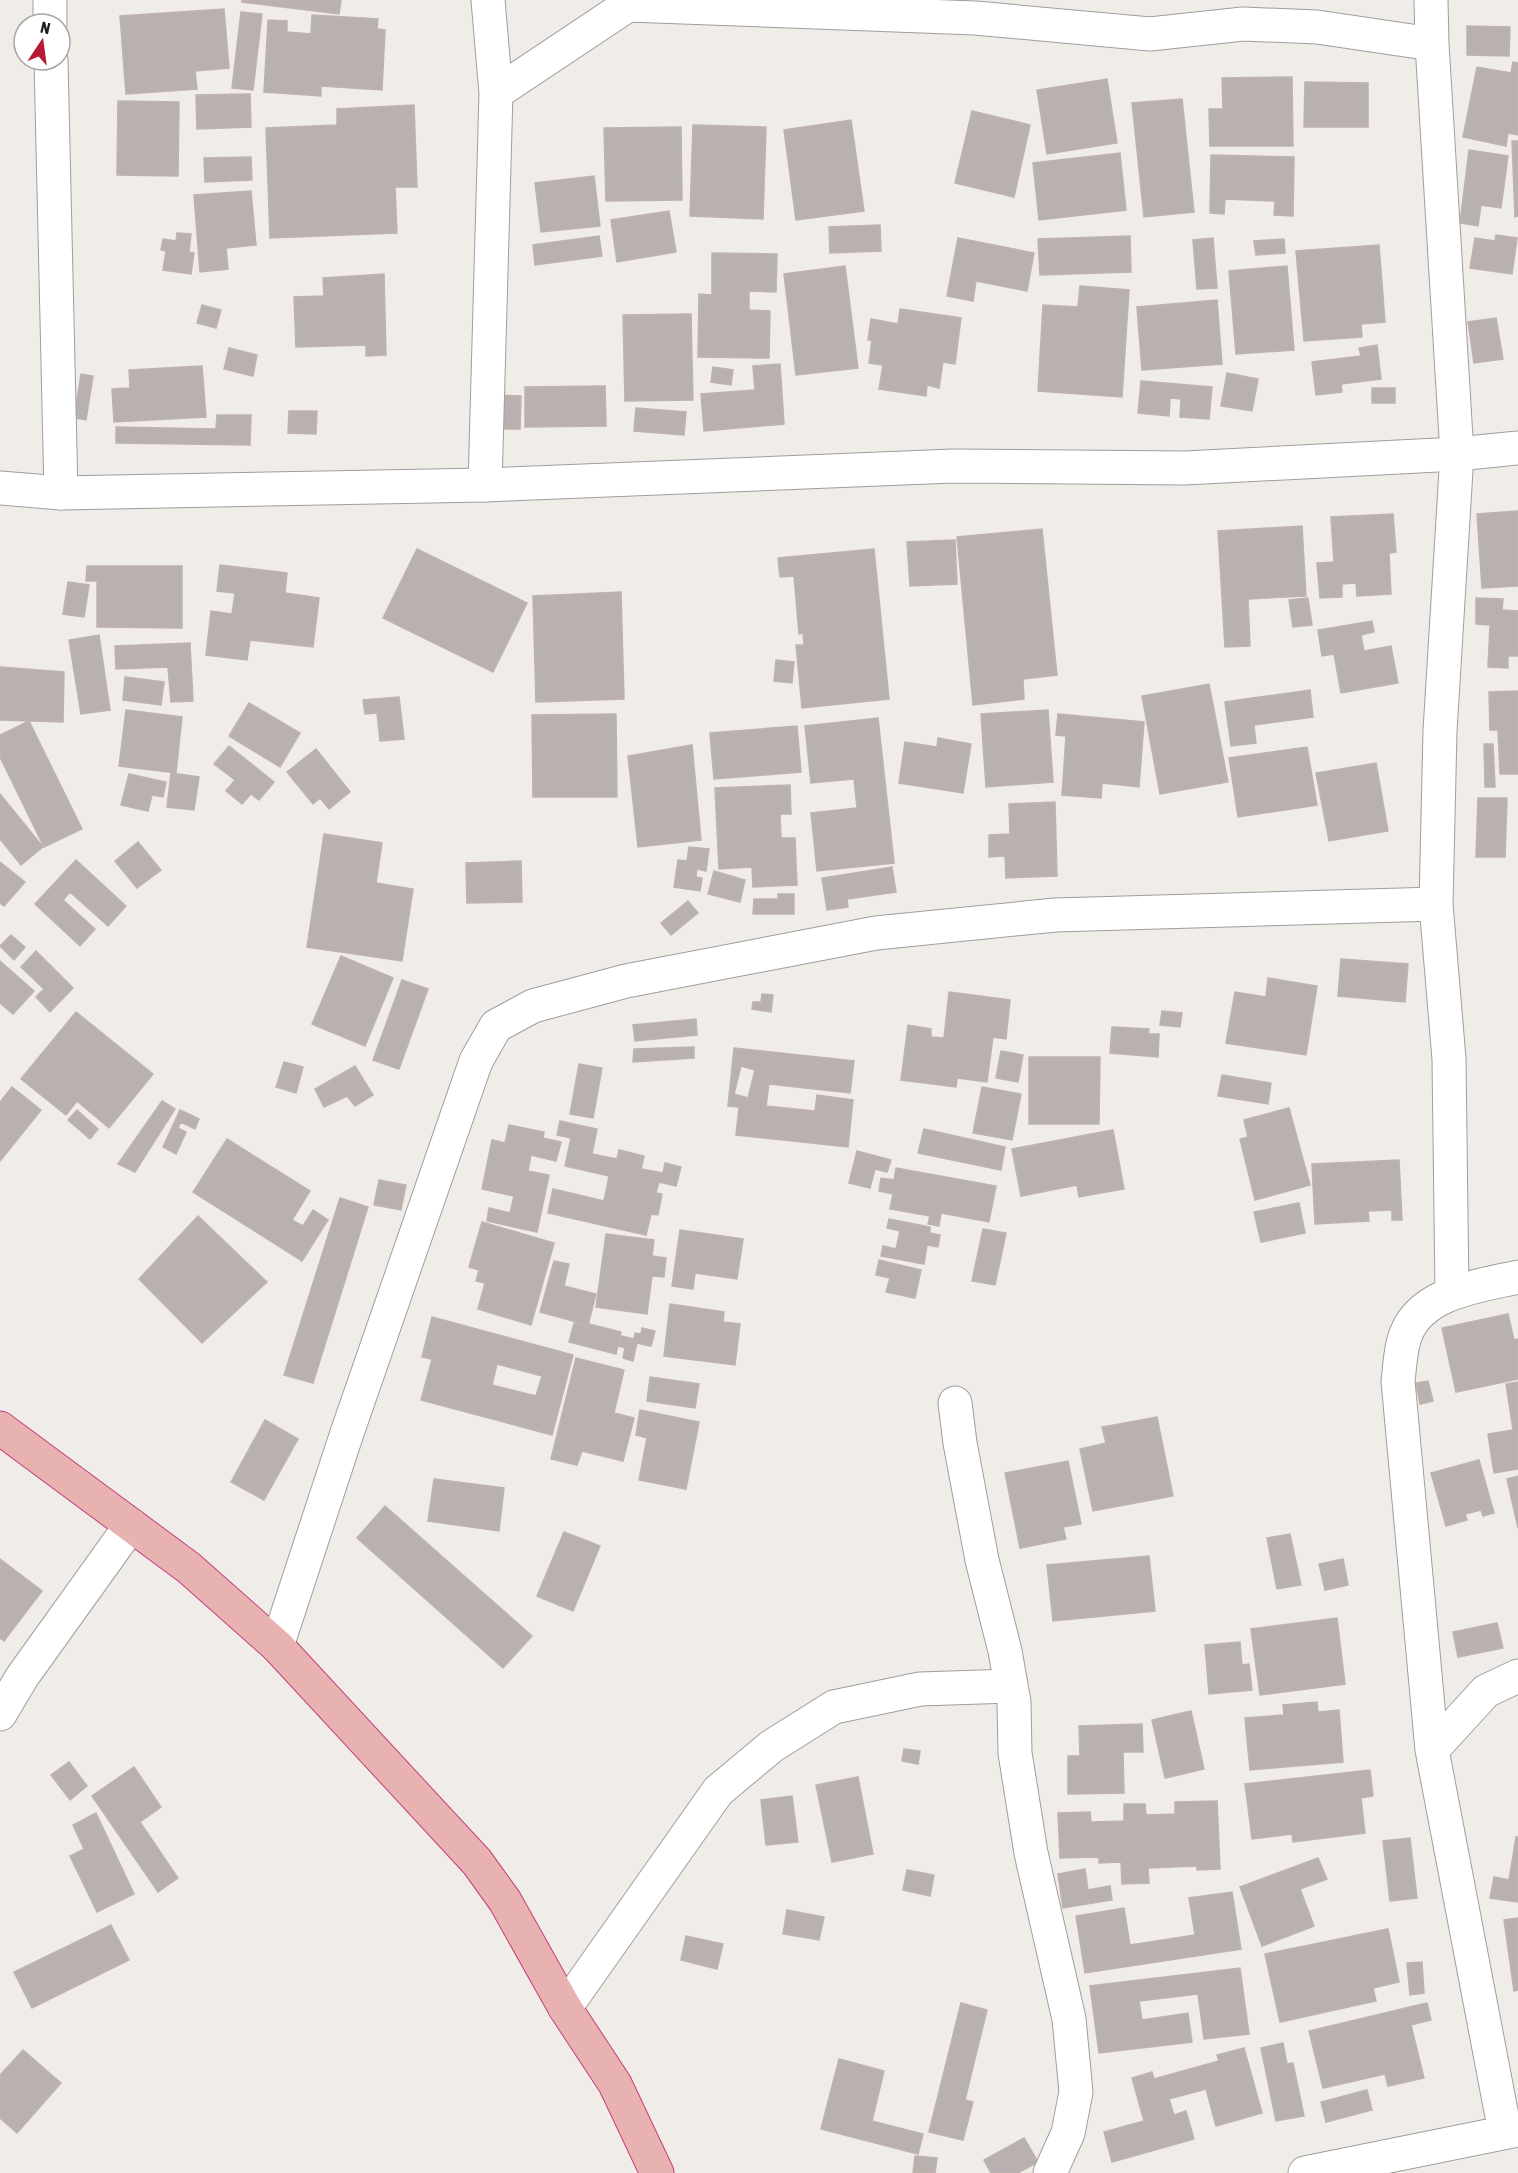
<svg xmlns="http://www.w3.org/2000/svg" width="1518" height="2173" viewBox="0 0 1518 2173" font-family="'Asap Condensed',sans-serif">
  <rect width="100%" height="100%" fill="#f0ede9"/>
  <path fill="#b9b1af" stroke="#c0b2ad" stroke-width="1.5" fill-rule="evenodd" d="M242,0H341L339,14L242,2Z
    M224,9L229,68L195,71L197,89L126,94L120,16Z
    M241,12L262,14L253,90L232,88Z
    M312,15L378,19L377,29L385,30L382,90L321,86V96L264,92L268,20L287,21V32L311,34Z
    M1467,26L1510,27L1509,56L1467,55Z
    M1513,62L1518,63V135L1508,133L1506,146L1463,137L1477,67L1511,73Z
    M1292,77L1293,146H1210L1209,109H1223L1222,78Z
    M1107,79L1117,143L1047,154L1037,90Z
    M1305,82L1368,83V127H1304Z
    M250,94L251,127L197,129L196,95Z
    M1182,99L1194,212L1144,217L1132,103Z
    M118,101L179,102L178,176L117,175Z
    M414,105L417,187H395L397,233L270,238L266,128L337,125V109Z
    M972,111L1030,125L1014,197L955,183Z
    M851,120L864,211L796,220L784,130Z
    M693,125L766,127L763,219L690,216Z
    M681,127L682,200L606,201L604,128Z
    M1512,141H1518V216L1515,217Z
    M1469,150L1508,156L1501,208L1481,205L1478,226L1460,223Z
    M1120,153L1126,210L1039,220L1033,163Z
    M1211,155L1294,157L1293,216L1274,215L1275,201L1225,199L1224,214L1210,213Z
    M251,157L252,180L205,182L204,158Z
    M594,176L600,226L541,232L535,183Z
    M251,191L256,245L226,248L228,269L200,272L194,195Z
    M669,211L676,252L617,262L611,220Z
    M880,225L881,251L830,253L829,227Z
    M177,233L191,234L189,252L194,253L191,274L163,270L166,251L161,250L163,239L176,241Z
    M1496,235L1517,238L1512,274L1470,268L1475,238L1495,241Z
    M599,236L602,256L535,265L533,245Z
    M1130,236L1131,272L1040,275L1038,239Z
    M958,238L1034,253L1027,291L976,281L973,301L947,296Z
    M1213,238L1217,288L1197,289L1193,240Z
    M1284,239L1285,253L1256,255L1254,241Z
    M1379,245L1385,322L1361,324L1362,337L1304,341L1296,251Z
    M712,253L777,254L776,292L749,291V310L770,311L769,358L698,357L699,294L712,295Z
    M845,266L858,368L796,375L784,274Z
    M1287,266L1294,350L1236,354L1229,271Z
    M384,274L386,355L366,356V345L296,347L294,297L324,296L323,278Z
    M1080,286L1129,290L1122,397L1038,391L1043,305L1078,307Z
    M1217,300L1222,364L1142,370L1137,307Z
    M202,305L221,310L216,328L197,323Z
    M900,309L961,318L955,364L943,362L939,388L927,385L926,396L879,389L883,365L869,363L872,340H868L871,319L898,324Z
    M691,314L693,400L625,401L623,315Z
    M1496,318L1503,359L1474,363L1468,322Z
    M1377,345L1381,379L1341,384L1342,392L1316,395L1312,362L1361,356L1359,348Z
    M229,348L257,355L253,376L224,369Z
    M780,364L784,424L704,431L701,394L755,390L753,366Z
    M202,366L206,417L114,422L112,389L130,388L129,370Z
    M713,367L733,370L731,385L711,382Z
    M1227,373L1258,379L1252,411L1221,406Z
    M81,374L93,376L86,420L74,418Z
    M1141,381L1212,387L1209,419L1180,417L1181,399L1170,398L1169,416L1138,413Z
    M605,386L606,426L525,427V387Z
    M1372,388H1395V403H1372Z
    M497,395L521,396L520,429H502Z
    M636,408L686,412L684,435L634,431Z
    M289,411H317L316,434L288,433Z
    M217,415H251L250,445L116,443V427L216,429Z
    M1518,511V586L1482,588L1477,514Z
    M1393,514L1396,552L1389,553L1391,594L1357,596L1356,583L1342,584V597L1320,598L1317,563L1334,562L1331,517Z
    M1302,526L1306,596L1248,599L1250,646L1225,647L1218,531Z
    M1042,529L1057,675L1023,679L1024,699L973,705L957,537Z
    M955,540L957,584L910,586L907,542Z
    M417,549L527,603L493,672L383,618Z
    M874,549L889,699L802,708L796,645H804L803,633L799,634L794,576L780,577L778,558Z
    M220,565L287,573L285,593L319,598L313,647L250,640L247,660L206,655L211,611L232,614L235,593L217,591Z
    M87,566H182V628L97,627V581H86Z
    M68,582L89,585L84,617L63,614Z
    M621,592L624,699L536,702L533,596Z
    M1308,598L1312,625L1293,627L1289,600Z
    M1476,598L1503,599L1502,610L1518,611V656H1508V668L1488,667L1490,625L1476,624Z
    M1372,621L1374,632L1361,635L1364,651L1391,646L1398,683L1341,693L1334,654L1322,656L1318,630Z
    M99,635L110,710L81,714L69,640Z
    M190,643L193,701L171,702L168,667L116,669L115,646Z
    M776,660L794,662L792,683L774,681Z
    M0,667L64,672L63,722L0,720Z
    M125,677L164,682L161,705L123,700Z
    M1209,684L1228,782L1160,794L1142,696Z
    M1310,690L1313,717L1254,725L1256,743L1231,746L1225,702Z
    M1518,691V774H1500L1498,730H1490L1489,692Z
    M399,697L404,739L380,741L377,713L365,714L363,700Z
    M249,703L300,733L280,767L229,736Z
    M126,710L182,717L176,773L119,766Z
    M1048,710L1053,782L986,787L981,714Z
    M616,714L617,797H533L532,715Z
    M1058,714L1144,722L1139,787L1102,783L1101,798L1062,795L1066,736L1056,735Z
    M878,718L894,863L817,871L811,813L857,808L854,779L811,783L805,726Z
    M29,721L82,829L44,847L0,757V735Z
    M797,726L801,772L714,779L710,733Z
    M938,738L971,744L963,793L899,783L905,742L937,747Z
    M1484,744H1493L1495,787H1485Z
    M692,745L701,840L638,847L628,756Z
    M229,746L274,782L259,800L251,794L242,804L226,791L235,780L214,764Z
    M1307,747L1317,805L1238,817L1229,758Z
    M316,749L350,792L329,809L320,798L313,804L287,772Z
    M1376,763L1388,831L1329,841L1316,773Z
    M171,773L199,777L194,810L167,807Z
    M129,774L166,782L163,797L152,795L148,811L121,805Z
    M790,785L791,814H780L781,838H795L797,885L753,887L752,867L719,869L715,788Z
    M0,794L43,847L21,865L0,839Z
    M1478,798H1507L1505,857H1476Z
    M1055,802L1057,876L1006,878L1005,856L989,857V835L1010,834L1009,804Z
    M324,834L382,843L376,883L413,889L402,961L307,947Z
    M138,842L161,870L137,888L115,861Z
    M689,847L709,849L706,871L697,869L696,877L702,878L700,891L674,887L678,860L687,861Z
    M76,860L126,906L108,926L70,892L63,900L95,929L80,946L35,904Z
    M521,861L522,902L467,903L466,863Z
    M0,862L25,882L4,906L0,903Z
    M892,867L896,892L847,899L848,907L827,910L822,878Z
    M714,871L745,880L740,902L708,894Z
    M778,894H794V914H753L754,899H778Z
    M688,901L698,913L671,935L661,923Z
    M11,935L25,947L14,960L0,946Z
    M36,951L73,988L50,1012L36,997L44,989L21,967Z
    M341,956L393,978L365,1046L312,1024Z
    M1341,959L1408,964L1405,1002L1338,996Z
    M0,961L34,991L13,1014L0,1003Z
    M1268,978L1317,986L1306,1055L1226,1043L1235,992L1266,997Z
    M402,980L428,989L399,1069L373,1060Z
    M949,992L1010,1000L1006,1039L993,1037L987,1082L957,1078L956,1087L901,1080L908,1025L931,1029V1037L944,1038Z
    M762,994L773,995L771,1012L752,1009L753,1002H761Z
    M1162,1011L1182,1013L1180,1027L1160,1025Z
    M76,1012L153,1074L109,1128L77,1101L66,1115L21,1079Z
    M696,1019L697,1035L635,1041L633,1025Z
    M1112,1027L1149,1029L1148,1034H1159L1158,1057L1110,1053Z
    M694,1047V1058L633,1062L634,1049Z
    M734,1048L854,1061L850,1093L769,1084L766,1106L815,1111L817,1095L853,1100L848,1147L736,1135L739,1107L728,1106ZM741,1066L755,1070L748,1098L734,1094Z
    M1001,1051L1023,1055L1018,1082L996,1078Z
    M1029,1057H1100L1099,1124H1029Z
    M284,1062L303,1067L296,1093L276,1087Z
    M579,1064L602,1068L593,1118L570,1114Z
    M355,1066L373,1095L355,1106L347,1096L324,1107L315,1089Z
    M1222,1075L1271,1083L1268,1104L1218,1096Z
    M12,1087L41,1110L0,1161V1102Z
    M982,1087L1021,1094L1012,1140L973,1133Z
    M162,1101L175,1109L135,1172L118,1164Z
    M1289,1108L1310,1185L1255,1200L1240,1139L1248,1137L1244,1120Z
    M77,1110L98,1129L90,1139L68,1120Z
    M180,1110L199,1119L195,1129L181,1122L178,1128L186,1132L176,1154L163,1147Z
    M560,1121L597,1129L592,1154L617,1159L619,1150L644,1156L641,1169L663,1173L665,1163L681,1167L676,1186L659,1182L656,1193L662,1194L658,1215L651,1214L646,1235L548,1213L553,1189L604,1201L609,1176L565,1166L571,1138L557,1135Z
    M509,1125L544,1132L543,1138L561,1142L556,1161L531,1155L528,1171L549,1175L537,1232L487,1221L489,1208L510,1213L514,1196L482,1189L492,1140L505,1143Z
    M924,1129L1005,1147L1001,1170L918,1153Z
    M1113,1130L1124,1189L1079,1197L1077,1185L1021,1196L1012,1149Z
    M227,1139L310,1191L292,1220L303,1226L313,1210L328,1220L302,1261L193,1192Z
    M857,1151L891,1160L887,1172L875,1169L870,1188L849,1183Z
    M1399,1160L1402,1220H1392V1210L1368,1211L1369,1221L1315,1224L1312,1164Z
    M896,1168L996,1186L989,1222L941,1213L939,1226L928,1224L930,1216L890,1209L893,1194L879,1191L881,1178L894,1180Z
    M379,1180L406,1185L401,1210L374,1205Z
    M340,1198L368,1207L313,1383L284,1375Z
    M1299,1203L1305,1233L1261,1242L1254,1212Z
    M198,1216L267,1282L202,1343L139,1279Z
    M889,1219L930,1227V1233L940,1235L938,1247L927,1245L924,1264L881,1256L883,1246L896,1249L900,1231L887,1228Z
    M482,1222L554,1243L531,1325L478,1309L485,1283L476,1281L479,1270L469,1267Z
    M983,1229L1006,1233L995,1285L972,1281Z
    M680,1230L743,1239L737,1279L695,1273L693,1289L672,1286Z
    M606,1234L654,1240L652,1256L666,1258L664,1277L652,1276L647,1314L596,1307Z
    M879,1260L921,1270L915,1298L886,1292L890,1278L876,1275Z
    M554,1261L569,1264L564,1286L596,1294L588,1325L540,1312Z
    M670,1304L724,1312L723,1322L740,1324L735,1365L664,1356Z
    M1508,1314L1514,1340L1518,1339V1379L1456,1392L1442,1328Z
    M432,1317L573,1355L552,1435L421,1400L432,1359L422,1357ZM497,1364L542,1376L536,1396L492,1385Z
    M574,1323L589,1326V1324L621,1332L616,1354L569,1342Z
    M642,1328L655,1331L651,1346L637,1343L633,1361L623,1358L625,1348L619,1346L621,1336L634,1339L635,1333L641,1334Z
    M576,1358L624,1370L614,1413L634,1418L623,1461L582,1451L577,1465L551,1459Z
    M650,1377L699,1384L695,1408L647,1401Z
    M1428,1381L1433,1401L1420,1404L1416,1383Z
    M1518,1382V1469L1494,1473L1488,1434L1513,1430L1506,1384Z
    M640,1410L699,1422L686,1489L639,1480L647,1438L636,1435Z
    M1157,1417L1173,1496L1093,1511L1080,1449L1106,1443L1102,1427Z
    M265,1420L298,1439L264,1500L231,1482Z
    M1479,1460L1494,1513L1483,1516L1481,1510L1465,1514L1467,1520L1446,1526L1431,1473Z
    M1068,1461L1081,1524L1063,1527L1066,1539L1020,1548L1005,1473Z
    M1518,1476V1528L1507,1479Z
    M434,1479L504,1488L499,1531L428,1521Z
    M385,1506L532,1636L503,1668L357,1538Z
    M564,1532L600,1546L573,1611L537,1596Z
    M1290,1534L1301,1585L1277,1589L1267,1538Z
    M1149,1556L1155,1611L1053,1621L1047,1565Z
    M0,1559L42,1591L4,1641L0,1638Z
    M1343,1559L1348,1585L1325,1590L1319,1564Z
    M1337,1618L1345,1684L1260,1695L1251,1629Z
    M1497,1623L1503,1648L1458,1657L1453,1632Z
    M1240,1642L1242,1665L1249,1664L1252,1690L1209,1694L1205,1645Z
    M1317,1702L1318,1712L1339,1710L1343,1762L1250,1770L1245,1718L1284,1715L1283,1705Z
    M1191,1711L1204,1769L1165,1778L1152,1720Z
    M1142,1724L1143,1752H1123L1124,1793L1068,1794V1756H1080L1079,1726Z
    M904,1749L920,1751L918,1764L902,1761Z
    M69,1762L87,1786L70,1800L51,1775Z
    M134,1767L161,1807L140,1822L178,1878L158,1892L92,1796Z
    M1370,1770L1373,1796L1361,1798L1365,1833L1293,1842L1292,1834L1252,1839L1245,1784Z
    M858,1777L873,1854L832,1862L816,1785Z
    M792,1796L798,1842L766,1845L761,1800Z
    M1217,1801L1220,1869L1197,1870V1866L1148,1868L1149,1883L1122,1884L1121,1862L1099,1863V1857L1060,1858L1058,1813L1090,1812L1091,1822L1124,1821V1804H1145L1146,1815L1175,1814V1802Z
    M96,1813L134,1894L97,1912L70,1856L84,1849L73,1825Z
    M1516,1837H1518V1902L1490,1898L1494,1877L1509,1880Z
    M1410,1838L1417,1898L1390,1901L1383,1841Z
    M1318,1858L1327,1879L1300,1889L1314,1926L1262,1946L1240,1887Z
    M1085,1869L1088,1890L1110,1886L1112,1900L1063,1908L1058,1874Z
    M907,1870L934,1875L930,1896L903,1890Z
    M1232,1892L1241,1949L1085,1973L1076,1916L1124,1908L1130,1945L1195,1935L1189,1898Z
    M787,1910L824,1917L819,1940L783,1934Z
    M1518,1918V1990L1514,1991L1504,1920Z
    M111,1925L129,1960L32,2008L14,1972Z
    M1388,1929L1399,1982L1373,1988L1376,2001L1280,2022L1265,1954Z
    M686,1936L723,1944L717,1969L681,1960Z
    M1422,1962L1424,1993L1410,1995L1407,1963Z
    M1240,1968L1249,2034L1204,2039L1198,1994L1139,2001L1142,2020L1188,2013L1192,2042L1099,2053L1090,1986Z
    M961,2003L987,2010L965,2100L973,2102L963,2140L929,2132Z
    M1427,2003L1431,2020L1411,2025L1424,2078L1388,2086L1385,2074L1323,2088L1309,2031Z
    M1283,2043L1287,2064L1293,2063L1304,2116L1276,2121L1261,2048Z
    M1244,2048L1262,2113L1216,2126L1206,2089L1169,2099L1174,2115L1186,2111L1194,2139L1112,2162L1104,2132L1144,2121L1132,2078L1152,2072L1154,2079L1219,2061L1217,2055Z
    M23,2050L61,2083L17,2133L0,2118V2075Z
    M839,2059L884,2071L872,2121L923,2134L918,2154L821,2129Z
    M1367,2090L1372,2110L1326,2122L1321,2102Z
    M1024,2138L1038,2162L1018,2173H991L984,2160Z
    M915,2156L937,2158L935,2173H913Z"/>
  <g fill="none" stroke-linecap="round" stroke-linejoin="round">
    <g stroke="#9e9e9e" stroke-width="35">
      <path id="minor" d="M50,0V24
        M1431,0L1432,44L1457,454L1440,731L1436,904L1449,1059L1452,1292
        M51,60L61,493
        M496,93L628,5L975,18L1150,34L1243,24L1317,27L1432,44
        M485,485L496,93L488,0
        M955,1403L960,1443L982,1560L1005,1651L1014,1702L1015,1753L1031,1853L1069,2019L1076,2092L1068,2133L1050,2173
        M277,1646L347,1433L476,1061L496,1026L533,1006L626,981L876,933L1055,915L1436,904
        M0,1714L22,1677L131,1525
        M1432,1750L1486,1691L1518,1676
        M565,2008L718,1791L772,1746L834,1707L920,1689L1011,1686
        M1505,2132L1432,1750L1398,1381C1400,1367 1400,1348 1406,1334C1422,1292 1479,1286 1518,1277
        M1305,2173L1518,2130"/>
    </g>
    <g stroke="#9e9e9e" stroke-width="35">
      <path id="tertiary" d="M0,488L61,493L485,485L953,466L1185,468L1457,454L1518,448"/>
    </g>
    <g stroke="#c63e82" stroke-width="35">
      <path id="trunk" d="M0,1428L189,1568L277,1646L477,1862L505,1901L565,2008L615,2084L657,2173"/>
    </g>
    <use href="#minor" stroke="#fff" stroke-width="33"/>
    <use href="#tertiary" stroke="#fff" stroke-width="33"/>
    <use href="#trunk" stroke="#e7b2b0" stroke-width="33"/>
  </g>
  <g transform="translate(42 42) rotate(13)"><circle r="28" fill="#ffffff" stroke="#a6a6a6" stroke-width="1.5"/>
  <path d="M0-4.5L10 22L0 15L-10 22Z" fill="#b91933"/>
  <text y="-9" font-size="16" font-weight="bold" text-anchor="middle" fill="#212121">N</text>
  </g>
</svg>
